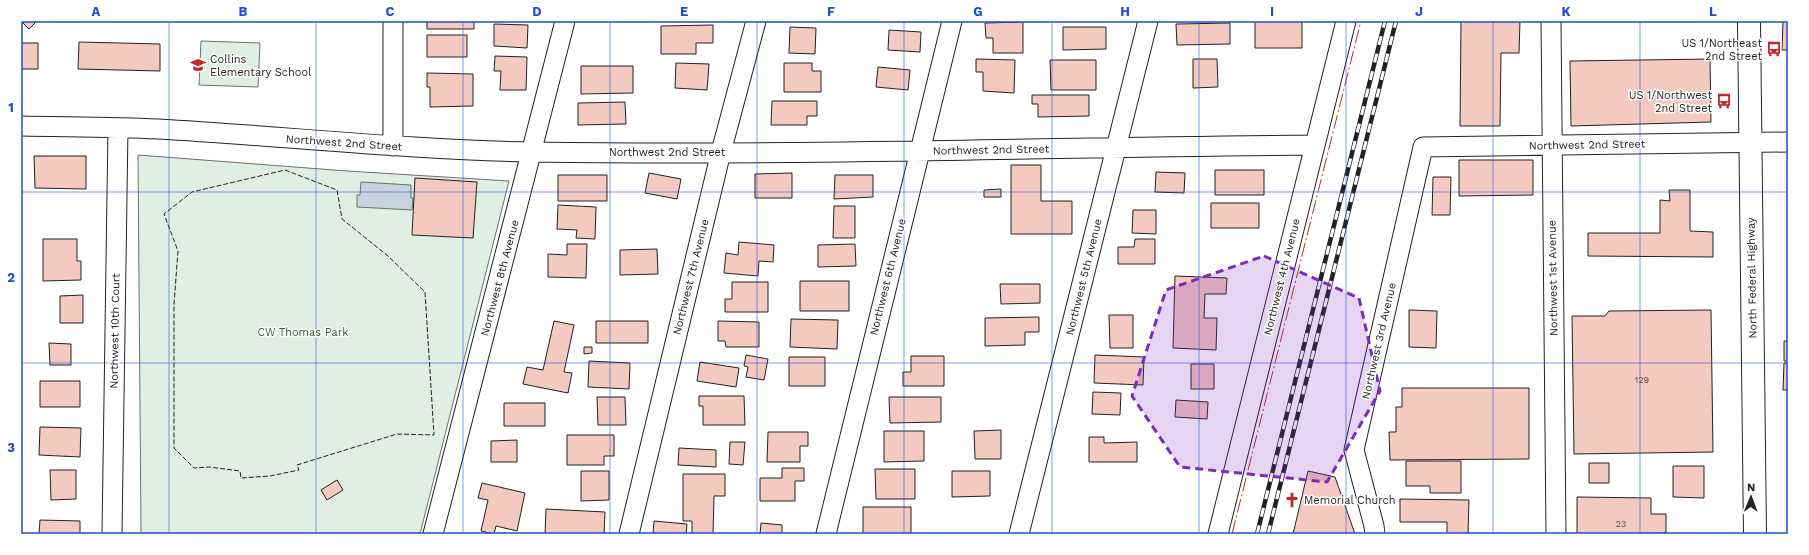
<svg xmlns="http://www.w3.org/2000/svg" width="1809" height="555" viewBox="0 0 1809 555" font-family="'Work Sans',sans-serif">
  <rect width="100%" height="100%" fill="#fff"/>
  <path fill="#e0efe3" stroke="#6f6f6f" d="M201,41L260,43L258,87L199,85Z
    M138,155L347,171L509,181L420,534H141Z"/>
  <path fill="#c7d3dd" stroke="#6f6f6f" d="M361,182L411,185V198H413L412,210L357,207V195H360Z"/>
  <path fill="#f3c9c0" stroke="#222" d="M21,21H37L29,29Z
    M427,21H474V29H427Z
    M1255,21H1302V48H1255Z
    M1461,21H1520L1519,53H1501L1500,126H1460Z
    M1783,21H1788V50H1782Z
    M1023,22V53H993V38H986L985,23Z
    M1230,23V44L1177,45L1176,24Z
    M494,24L528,25L527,48L494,46Z
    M713,25V43H696V54H661V26Z
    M790,27L816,28L815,54L789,53Z
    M1063,27H1106V49L1063,50Z
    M889,30L921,32L920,52L888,50Z
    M427,35H467V57H427Z
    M79,42L160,44V71L78,69Z
    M21,43H38V69H21Z
    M495,56L527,57L526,90H500L501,71H494Z
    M976,59L1015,60L1014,93L983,91V72H976Z
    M1193,59H1217L1218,87L1193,88Z
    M1710,59L1711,122L1571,126L1570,61Z
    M1050,60H1096V90H1051Z
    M676,63L709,64L707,90L675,88Z
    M784,63H812V71H821V92H784Z
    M581,66H633V93L581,94Z
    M878,67L910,70L908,90L876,87Z
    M427,73L473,74V106L430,107V87H427Z
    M1032,95H1089V116L1038,117V104H1032Z
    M772,101H817V116H807V125H771Z
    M625,102L626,124L578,125V103Z
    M34,156H86V189L35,188Z
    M1459,160H1533V195L1459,196Z
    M1011,165H1041V201H1072V234H1011Z
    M1215,170H1264V195H1215Z
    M1156,172L1185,173L1184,193L1155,192Z
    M649,173L681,179L677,199L645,193Z
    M792,173V198H755V174Z
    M558,175H607V201H558Z
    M835,175H873V197L834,199Z
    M1433,177H1451L1450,215H1432Z
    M415,178L477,182L473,238L412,235Z
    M1001,189V197H984V190Z
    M1669,190H1690V231L1713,232V257L1588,256V233H1660V200L1670,201Z
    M1211,203H1259V228H1211Z
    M558,205L596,207L595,239L576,238L577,230L557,229Z
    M834,206H855V238H833Z
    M1133,210H1156V234L1132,233Z
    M43,239H77V261H81V280L43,281Z
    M1135,239H1155V264H1118V247H1134Z
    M739,242L774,245L773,262L759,261L758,276L724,273L726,253L738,255Z
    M567,244H587L586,278L548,277V254L567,255Z
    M855,244L856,266L818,267V245Z
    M657,249L658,274L620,275V250Z
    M1175,276L1227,278L1226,294H1205L1204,318H1217L1216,350L1173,348Z
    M800,281H849V311H800Z
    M732,282H768V312H725V299H732Z
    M1000,284H1040V303L1001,304Z
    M83,295V323H60V296Z
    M1409,310L1437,311L1436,348L1409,347Z
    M1711,310L1713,452L1574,454L1572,316H1605L1609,311Z
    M1109,315H1133V348H1110Z
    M1039,317V332H1025V345L985,346V318Z
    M791,319L838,320L837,349L790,347Z
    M554,321L574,325L564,372L572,373L568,393L523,384L527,367L543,370Z
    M596,321H648V343H596Z
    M718,321L759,322V347H726L725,341H718Z
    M1784,341H1788V361H1784Z
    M49,343L71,344V365H50Z
    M584,347H592V353L584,354Z
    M746,355L768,359L764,380L746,377L748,367L744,366Z
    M1095,355L1144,357L1143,385L1094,383Z
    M911,356H944V386H903V372H911Z
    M789,357H825V386H789Z
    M589,361L630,363L629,389L588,387Z
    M700,362L739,368L736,387L697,381Z
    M1784,363H1788V390H1783Z
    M1191,364H1214V389H1191Z
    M40,381H80V407H40Z
    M1402,388H1529V459L1390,460L1389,432H1396V407H1402Z
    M1093,392L1121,393L1120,415L1092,414Z
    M699,396H744L745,425H703V406H699Z
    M597,397H625L626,425H598Z
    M889,397H941V422L890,423Z
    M1176,400L1208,402L1207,419L1175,417Z
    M504,403H545V426H504Z
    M40,427L81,428L80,457L39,455Z
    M1001,430V459H975L974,431Z
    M884,431H924V461L884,462Z
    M768,432H808V446H800V462H767Z
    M567,435H614V456H604V465H567Z
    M1089,437H1104V443L1137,442V462H1089Z
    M517,440V462H491V441Z
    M730,442H745L743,465L729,464Z
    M679,448L716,450V467L678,465Z
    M1406,461H1461V493H1430V486H1406Z
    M1589,463H1609V483H1589Z
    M1673,466H1704V498L1673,497Z
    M782,468H804V481H795V501H760V478H782Z
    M875,469H915V499H876Z
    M50,470H76V499L51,500Z
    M581,471H609V500L581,501Z
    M952,471H990V496L952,497Z
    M1308,471L1335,477L1355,534H1293Z
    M683,474H725V496H714L713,534H692V521H683Z
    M337,480L343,490L327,500L321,490Z
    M482,483L525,493L517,531L496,526L494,534L481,531L488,500L478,498Z
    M1577,497L1651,498V514H1666V533L1577,534Z
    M1400,499L1469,500L1468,534H1447V522H1400Z
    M863,507H911V534H863Z
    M546,509L605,512L604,534H545Z
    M40,520L80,521V534H39Z
    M654,521L687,524L686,534H653Z
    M761,523L782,525V534H760Z"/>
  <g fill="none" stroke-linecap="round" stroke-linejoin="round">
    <g stroke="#222" stroke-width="21">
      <path id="minor" d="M1551,21L1556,534
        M21,126C66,127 112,127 158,129C283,136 408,150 534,152C794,156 1054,147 1315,145
        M393,146V21
        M112,534L118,128
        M433,534L565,21
        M629,534L721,152L756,21
        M826,534L952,21
        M1019,534L1148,21
        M1218,534L1346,21
        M1375,534L1374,526L1354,450L1423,147L1788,142"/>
    </g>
    <g stroke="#222" stroke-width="24">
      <path id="major" d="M1749,21L1755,534"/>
    </g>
    <use href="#minor" stroke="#fff" stroke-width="19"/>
    <use href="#major" stroke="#fff" stroke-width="22"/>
    <g stroke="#222" stroke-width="4.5">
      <path id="rail" d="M1257,534L1385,21
        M1268,534L1396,21"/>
    </g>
    <use href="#rail" stroke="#fff" stroke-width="3" stroke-dasharray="9" stroke-linecap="butt"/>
    <path stroke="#222" stroke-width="1" stroke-dasharray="5 2" stroke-linecap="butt" d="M285,170L337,190L342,219L388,256L425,292L434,435L397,434L297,465L299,470L270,476L241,478L240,471L209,467L194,468L174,448V304L178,251L164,214L192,192Z"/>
    <path stroke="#c62828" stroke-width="1" stroke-dasharray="14 3 2 3" stroke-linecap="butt" d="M1232,534L1361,21"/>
  </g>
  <path fill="#7b2cbf" fill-opacity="0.2" stroke="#7b2cbf" stroke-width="3" stroke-dasharray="8 5" stroke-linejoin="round" d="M1264,256L1359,298L1380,391L1327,482L1180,467L1132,396L1166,290Z"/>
  <path fill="none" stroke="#1d4ed8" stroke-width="1" stroke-opacity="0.55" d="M169,21V534M316,21V534M463,21V534M610,21V534M757,21V534M904,21V534M1052,21V534M1199,21V534M1346,21V534M1493,21V534M1640,21V534M21,192H1788M21,363H1788"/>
  <defs>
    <g id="bus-bare" transform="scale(1.2)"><path d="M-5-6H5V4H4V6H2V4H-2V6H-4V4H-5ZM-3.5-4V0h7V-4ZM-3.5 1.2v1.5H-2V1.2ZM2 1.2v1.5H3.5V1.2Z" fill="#c62828" stroke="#fff" stroke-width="2.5" paint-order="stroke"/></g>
    <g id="school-bare" transform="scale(1.2)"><path d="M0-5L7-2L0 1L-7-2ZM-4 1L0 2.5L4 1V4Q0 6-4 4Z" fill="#c62828" stroke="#fff" stroke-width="2.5" paint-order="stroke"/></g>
    <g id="church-bare" transform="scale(1.2)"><path d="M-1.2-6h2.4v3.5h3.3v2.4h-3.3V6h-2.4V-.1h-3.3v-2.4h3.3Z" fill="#c62828" stroke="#fff" stroke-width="2.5" paint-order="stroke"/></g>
  </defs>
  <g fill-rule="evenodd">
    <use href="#bus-bare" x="1774" y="49"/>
    <use href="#school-bare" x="198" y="65"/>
    <use href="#bus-bare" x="1724" y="101"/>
    <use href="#church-bare" x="1292" y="500"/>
  </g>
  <g text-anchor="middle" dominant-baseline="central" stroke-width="3" stroke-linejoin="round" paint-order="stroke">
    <g font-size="9" fill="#564c4a">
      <text x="1642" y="380">129</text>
      <text x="1621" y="524">23</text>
    </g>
    <g font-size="11" fill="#222" stroke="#fff" text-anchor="end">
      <text x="1762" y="43">US 1/Northeast<tspan x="1762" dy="13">2nd Street</tspan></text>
      <text x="210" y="59" text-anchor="start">Collins<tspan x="210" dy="13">Elementary School</tspan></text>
      <text x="1712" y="95">US 1/Northwest<tspan x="1712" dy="13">2nd Street</tspan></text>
      <text x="1304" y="500" text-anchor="start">Memorial Church</text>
    </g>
    <g font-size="11" fill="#222" stroke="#fff">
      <text transform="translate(344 143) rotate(4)">Northwest 2nd Street</text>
      <text transform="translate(1587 145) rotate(-1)">Northwest 2nd Street</text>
      <text transform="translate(991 150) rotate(-1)">Northwest 2nd Street</text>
      <text x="667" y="152">Northwest 2nd Street</text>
      <text transform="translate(691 277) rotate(-76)">Northwest 7th Avenue</text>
      <text transform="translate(888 277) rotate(-76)">Northwest 6th Avenue</text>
      <text transform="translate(1084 277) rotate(-76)">Northwest 5th Avenue</text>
      <text transform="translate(1282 277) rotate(-76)">Northwest 4th Avenue</text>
      <text transform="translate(500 278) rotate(-75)">Northwest 8th Avenue</text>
      <text transform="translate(1553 278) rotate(-91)">Northwest 1st Avenue</text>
      <text transform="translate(1752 278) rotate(-91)">North Federal Highway</text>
      <text transform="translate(115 331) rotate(-89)">Northwest 10th Court</text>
      <text transform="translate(1379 341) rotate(-77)">Northwest 3rd Avenue</text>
    </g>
    <g font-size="11" fill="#2f5e38" stroke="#fff">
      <text x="303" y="332">CW Thomas Park</text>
    </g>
  </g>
  <rect width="1809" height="555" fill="none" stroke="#ffffff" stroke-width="44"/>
  <g transform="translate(1751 497) rotate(1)" stroke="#ffffff" stroke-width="3" paint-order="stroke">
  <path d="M0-3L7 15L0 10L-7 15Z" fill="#222222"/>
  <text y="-6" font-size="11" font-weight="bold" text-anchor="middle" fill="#222222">N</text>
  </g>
  <rect x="22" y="22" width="1765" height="511" fill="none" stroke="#1d4ed8" stroke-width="1.5"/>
  <g font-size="13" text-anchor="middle" font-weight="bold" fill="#1d4ed8">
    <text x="96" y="16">A</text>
    <text x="243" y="16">B</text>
    <text x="390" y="16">C</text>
    <text x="537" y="16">D</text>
    <text x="684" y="16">E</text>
    <text x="831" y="16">F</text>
    <text x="978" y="16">G</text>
    <text x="1125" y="16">H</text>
    <text x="1272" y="16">I</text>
    <text x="1419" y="16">J</text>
    <text x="1566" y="16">K</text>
    <text x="1713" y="16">L</text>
    <text x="11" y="112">1</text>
    <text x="11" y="282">2</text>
    <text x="11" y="452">3</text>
  </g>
</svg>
